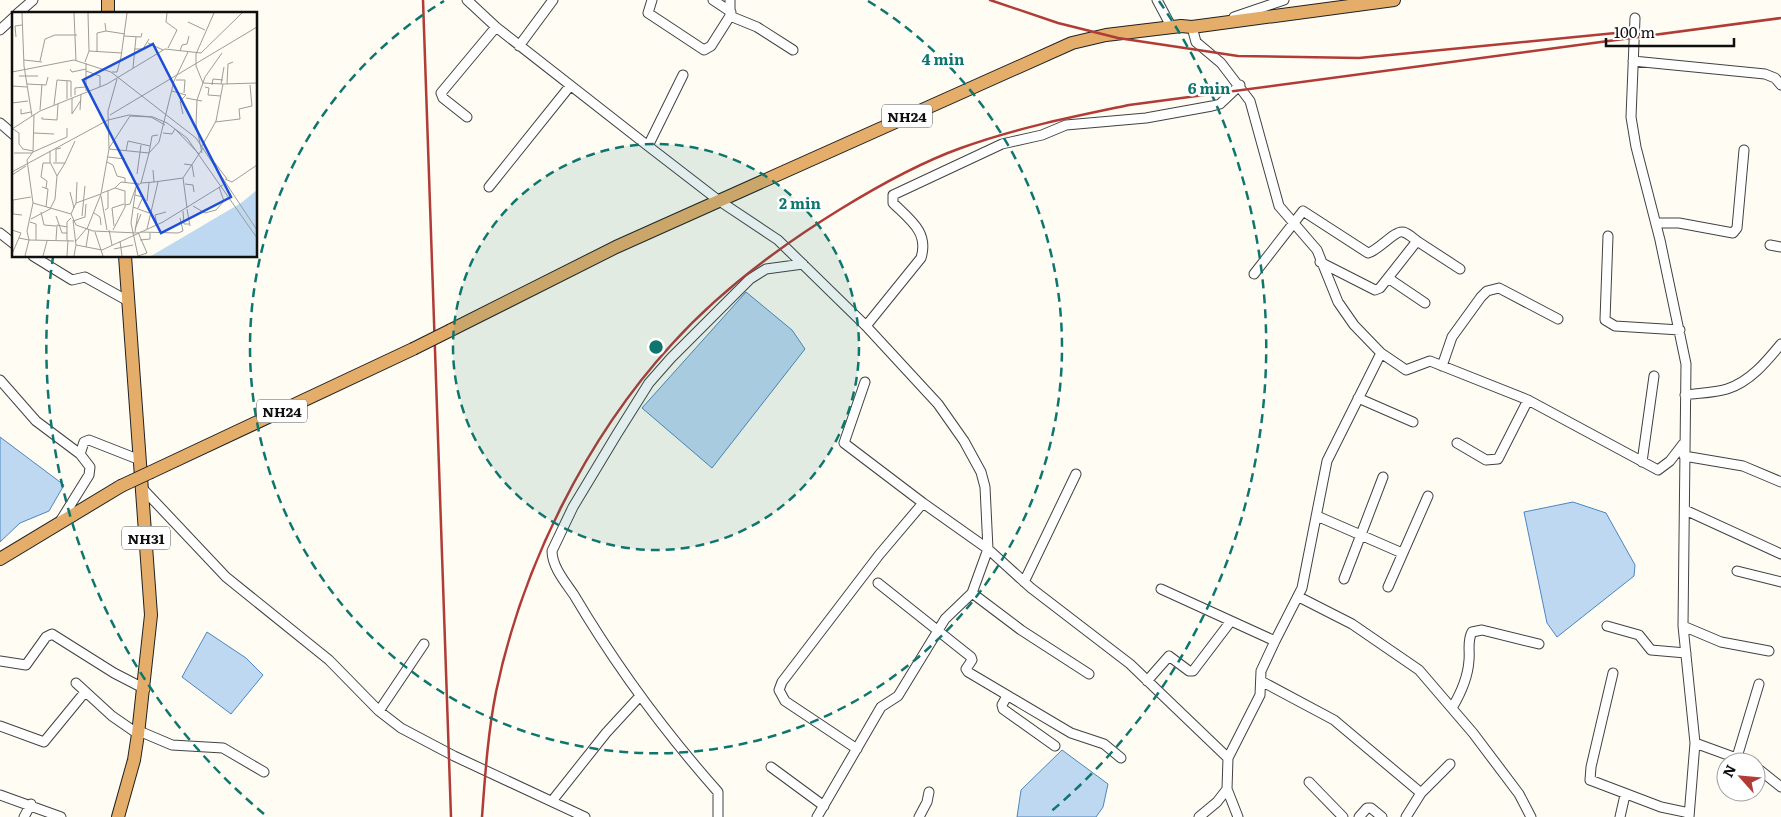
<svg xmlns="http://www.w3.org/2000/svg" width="1781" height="817" viewBox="0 0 1781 817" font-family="Literata,serif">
  <rect width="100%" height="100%" fill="#fefcf3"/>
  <path fill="#bdd8f0" stroke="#4c87bf" d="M746,292L792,330L805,349L712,468L642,408Z
    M0,437L64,485L49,511L20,523L0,542Z
    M1573,502L1606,513L1635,565L1634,576L1557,637L1547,623L1524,512Z
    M207,632L246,658L263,675L231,714L182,677Z
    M1062,750L1108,784L1103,807L1096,817H1017L1021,790Z"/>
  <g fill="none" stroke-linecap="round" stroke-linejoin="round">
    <g stroke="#424242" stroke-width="11">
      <path id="minor" d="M467,0L496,27L648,146L718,200L778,240L866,326L938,404L964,441L981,472L985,487L988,549L1031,588L1130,664L1228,758L1227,789L1238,817
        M652,0L648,13L704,50L711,46L730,16L757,27L793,50
        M713,0L731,12
        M1157,0L1172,28
        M17,14L33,0
        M730,15V0
        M1234,17L1284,0
        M1635,18L1631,117L1636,147L1660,240L1686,364L1683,626L1695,743L1689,817
        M1192,27L1196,42L1221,63L1250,101L1279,206L1317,250L1338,302L1354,325L1381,353L1406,370L1430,361L1528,400L1658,470L1670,461L1683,444
        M0,30L14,17
        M519,46L553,0
        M1633,61L1765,74L1775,78L1781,85
        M467,117L443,98L441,93L496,27
        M0,123L14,135
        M648,146L683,75
        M489,187L570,86
        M1656,223H1679L1733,233L1737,228L1744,150
        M0,233L14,244
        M1608,236L1605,320L1615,326L1680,330
        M1770,245L1781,247
        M33,256L72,280L85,277L128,301
        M1320,262L1375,290L1380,288L1417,241L1460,269
        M1254,274L1303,211L1368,253C1378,251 1395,230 1403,232C1408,233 1413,238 1417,241
        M1388,278L1425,303
        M866,326L921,258C929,232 910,220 893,203V195L1002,144L1042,135L1066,125L1146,118L1212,106L1220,104L1240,85
        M1442,366L1452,337L1481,297L1487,291L1499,288L1558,319
        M0,380L36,421L80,454L90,467L89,475L61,520
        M1685,395C1698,393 1714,393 1727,389C1750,382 1767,361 1781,344
        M1358,398L1413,422
        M1457,443L1486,460L1498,459L1528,400
        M80,454L84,442L89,440L140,460
        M1684,456L1743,466L1781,482
        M1642,462L1654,376
        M142,488L226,577L329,660L379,711L401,728L454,756L585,817
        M1685,510L1781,554
        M1317,516L1402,553
        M1737,571L1781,582
        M1344,579L1383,477
        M1024,582L1076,474
        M878,583L971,657L972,660L966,669L968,672L1071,733L1104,744L1121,758
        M1388,587L1428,496
        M1161,589L1275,641L1261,671L1260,695L1228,758
        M972,593L1021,630L1089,674
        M1299,597L1352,624L1419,670L1473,733L1519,794L1531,817
        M1607,626L1639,635L1651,650L1686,653
        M1683,626L1721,642L1769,651
        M1275,641L1302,588L1327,461L1381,353
        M0,661L26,665L46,637L52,634L114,673L145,689
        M1613,673L1591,767L1590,780L1661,807L1689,813
        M1147,681L1169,656L1189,671H1193L1231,621
        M1261,681L1334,720L1421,793
        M76,683L112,716L138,734
        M1007,696L1002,705L1003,709L1055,746
        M1452,708C1461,693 1468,678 1469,660C1470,650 1467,641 1472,632L1482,630L1539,644
        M379,711L424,644
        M0,726L44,742L85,692
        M139,731L172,745L223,748L264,772
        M1695,743L1747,762
        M857,749L785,701L779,690L782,682L879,555L923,503
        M1737,757L1759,684
        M771,767L824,806
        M1756,767L1781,787
        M1309,782L1343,817
        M0,795L61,817
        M552,801L606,733L640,696
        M24,817L31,804
        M718,817V792C664,731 616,666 574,595C566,583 552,567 552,551L573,507L617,434L649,383L671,358L750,279L766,269L803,264
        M817,817L881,707L898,696L945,619L972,593L988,549L923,503L844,443L865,382
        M919,817L927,802L929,792
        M1199,817L1217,802L1227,789
        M1359,817L1367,808H1371L1382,817
        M1406,817L1421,793L1450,764
        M1620,817L1625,795"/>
    </g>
    <g stroke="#202020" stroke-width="14">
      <path id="highway" d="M108,0V14
        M451,330L616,247L1072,43L1106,35L1181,26L1192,27L1394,0
        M151,472L413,349
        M0,559L121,486
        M118,817L134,760L138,734L151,615L125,256"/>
    </g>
    <use href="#minor" stroke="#fff" stroke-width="9"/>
    <use href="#highway" stroke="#e5ad6a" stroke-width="12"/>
    <path stroke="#b13b36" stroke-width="2.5" d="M423,0L451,817
      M990,0L1058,23L1118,38L1238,56L1359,58L1626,32
      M482,817C485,776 488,732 496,692C522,567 586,438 672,344C720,291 779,247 839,210C878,186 919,163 961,148C1016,128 1072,117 1129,105L1781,18"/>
    <g stroke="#202020" stroke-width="14" stroke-linecap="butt">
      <path id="highway-bridge" d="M413,349L451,330
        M121,486L151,472"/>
    </g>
    <use href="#highway-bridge" stroke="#e5ad6a" stroke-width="12"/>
  </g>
  <circle cx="656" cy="347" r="203" fill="#0f766e" fill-opacity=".12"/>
  <g fill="none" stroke="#0f766e" stroke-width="2.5" stroke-dasharray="9 6">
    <circle cx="656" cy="347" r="203"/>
    <path d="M868 1A406 406 0 1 1 444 1"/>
    <path d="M264 814A610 610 0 0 1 53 257M1159 1A610 610 0 0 1 1048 814"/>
  </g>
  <g text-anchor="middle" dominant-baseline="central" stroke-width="5" stroke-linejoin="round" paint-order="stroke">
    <g fill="#fff" stroke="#575757" stroke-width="1">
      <rect x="882" y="104.5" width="50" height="23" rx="4"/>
      <rect x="257" y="399.5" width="50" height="23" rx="4"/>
      <rect x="122" y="526.5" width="48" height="23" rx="4"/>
    </g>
    <g font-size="14" font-weight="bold" fill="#0f0f0f">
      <text x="907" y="116">NH24</text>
      <text x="282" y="411">NH24</text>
      <text x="146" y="538">NH31</text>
    </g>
  </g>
  <g transform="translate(12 12)">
    <rect width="245" height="245" fill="#fefcf3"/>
    <path d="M245,178V244H139L229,191Z" fill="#bdd8f0"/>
    <path fill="none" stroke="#9e9d98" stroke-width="1" d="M10,1L12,54L20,104M62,1L64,49M155,1L154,10L165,18L156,36M202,1L184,42V54L191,71L211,72M176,10L193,18M94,19L113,22M112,24L129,25L130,21M4,25L3,14L10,13M136,31L151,38M122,37H131L137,27M77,39L110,41M168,39L170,33L175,32L177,24M85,40V21L94,19L93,11M12,48L30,50M28,49L33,27L43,23H65M73,50L77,39L76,1M121,56L124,25M58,57L60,60L74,57M74,59L88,64V75M0,60L62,48L99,60L184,126L245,218M100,60H105L109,45L115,1M7,64H26M164,68H173L172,81M15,72L34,73L36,65M209,72L212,55M215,72L216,52L221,50M200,73L201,67L211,68M0,74L15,75M193,75L197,76L196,83L209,84M74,79V51M160,79L174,83L168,89L171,102M63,83V76L73,75M60,86V102L69,88M174,86L190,89M55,87V69M0,91L16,89M42,93L45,68L59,69V85M9,97V102L19,100M28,98L30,72M68,98L69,82M22,103L21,140L15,148L21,191L59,202L64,213L81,219L126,221M98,103L245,15M30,105V107L45,108L46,92M203,110L228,107L227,97L240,94L238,73M0,117L28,99L95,72L153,37L189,41L230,1M1,117L7,121V132L11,137L21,139M22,121L42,122M151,121L160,122L163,117L187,142M190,134L204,109L211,72L245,71M97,136L118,104L139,105L153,113M97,137L137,141L140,124L146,123M114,139L116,129L138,134M21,140L55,125V116M2,141H20M190,141L184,112L185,88L193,65L210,41M96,145L113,147M44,150V137L49,136M95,150L101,153L105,164L113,166V170M41,151H53L45,164M53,151L63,129M203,151L215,167M172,152L180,153L182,165M0,160L96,108L117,103L141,105L155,111L175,126L245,226M125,162L129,133M0,163L14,154M213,167L220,170L245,153M142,170L171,166M129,171L142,170L141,158M173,172L181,173L182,180M30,175L36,177L34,195M34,176L35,169L29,165L31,151H38M103,176L109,170L127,172M58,180L62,196M90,181L103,176L113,179V195L101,218M123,183L131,185L126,196M89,184L95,218M1,188V202L10,203M1,188L19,185M135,189L137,171M21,191L15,219L17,228L62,229M64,191L65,170M113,193L118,192L124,175M181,194L193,201L204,198L212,189L207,175M121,195L137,201M175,196L171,166L191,136M175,197L178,214M93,198L96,196V179M171,199L172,212H177M29,200L32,213L44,214M82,201L88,205L89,213M59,202L64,191L89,182L97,137L96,99L105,67M44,204L50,221H55M70,204L73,174M19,207L38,197L43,187L45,164L38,150V139M61,208L64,233M61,209L73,205L74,192M18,210L24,212V228M145,213L143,203L154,200M102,214L100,196L112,192M75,217L89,182M123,217L129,202M135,217L146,170M0,218L9,221L0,242M97,218L100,233M83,220L91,244M123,220L126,201M126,220L135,241L126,244L119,211L124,175L129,171L137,141L147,130L162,69L176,40M128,220L166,221L171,219L168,206M7,226L17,228L13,244M44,228L45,213L55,215M55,228V210L59,206M128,228L138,227V221M108,229L110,244M63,230L75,216M74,235L77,217M102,237L121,233M31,244L35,229M55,244L56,228M62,244L64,233L90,238L151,210L211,173"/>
    <path fill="#1d4ed8" fill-opacity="0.15" stroke="#1d4ed8" stroke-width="2.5" d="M141,32L219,185L149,221L71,68Z"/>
    <rect width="245" height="245" fill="none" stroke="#0f0f0f" stroke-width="2.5"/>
  </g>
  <circle cx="656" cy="347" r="8" fill="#0f766e" stroke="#fff" stroke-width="2.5"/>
  <g font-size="15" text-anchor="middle" font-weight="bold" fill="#0f766e" stroke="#fff" stroke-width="5" stroke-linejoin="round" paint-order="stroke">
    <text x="943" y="65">4 min</text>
    <text x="1209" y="94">6 min</text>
    <text x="800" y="209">2 min</text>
  </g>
  <g transform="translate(1741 777) rotate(297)"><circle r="24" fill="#ffffff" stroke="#9f9f9f"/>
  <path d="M0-4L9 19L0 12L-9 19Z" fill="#b13b36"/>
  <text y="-8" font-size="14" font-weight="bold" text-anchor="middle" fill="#0f0f0f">N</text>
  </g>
  <path d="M1606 38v8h128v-8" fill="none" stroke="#0f0f0f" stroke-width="2.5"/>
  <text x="1614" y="38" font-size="15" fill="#0f0f0f" stroke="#ffffff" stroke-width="4" paint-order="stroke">100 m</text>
</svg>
